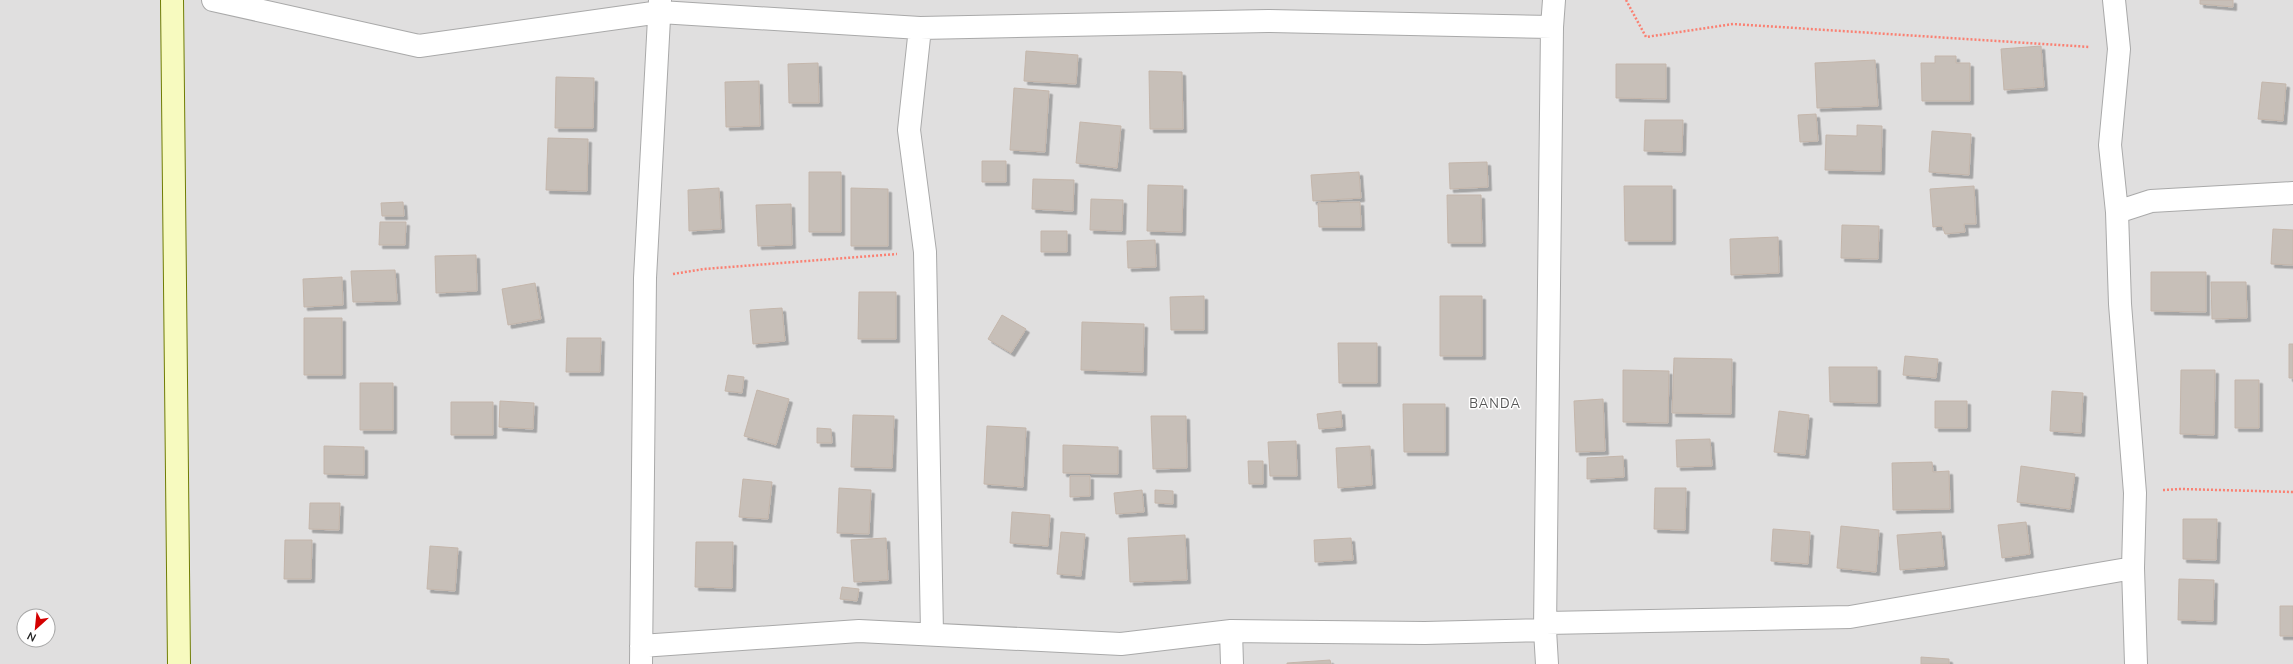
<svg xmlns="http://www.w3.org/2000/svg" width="2293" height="664" viewBox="0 0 2293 664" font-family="'Nunito Sans',sans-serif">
  <defs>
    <filter id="shadow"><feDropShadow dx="3.5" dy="3.5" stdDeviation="0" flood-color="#0004"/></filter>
  </defs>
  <rect width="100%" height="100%" fill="#f2efe9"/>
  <path fill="#e0dfdf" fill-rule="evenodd" d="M0,0H2293V664H0ZM24,616H48V640H24Z"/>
  <path fill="#c7bfb8" stroke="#c4b6ab" filter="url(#shadow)" d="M2200,0H2233V7L2200,4Z
    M2041,46L2044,87L2004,90L2001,49Z
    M1026,51L1078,55L1076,84L1024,81Z
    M1935,56H1956V63H1970V101H1922L1921,63H1935Z
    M1875,60L1878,106L1817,108L1815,63Z
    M818,63L819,103H789L788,64Z
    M1616,64H1666V99L1616,98Z
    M1149,71L1182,72L1183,129H1150Z
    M556,77L594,78L593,128H555Z
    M759,81L760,126L726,127L725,82Z
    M2262,82L2286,84L2283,121L2258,119Z
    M1014,88L1049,91L1045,152L1010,150Z
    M1816,114L1818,141L1800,142L1798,115Z
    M1645,120H1683L1682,152L1644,151Z
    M1080,122L1121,126L1117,168L1076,163Z
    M1857,125L1882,126L1881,171L1825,170L1826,135L1857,136Z
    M1932,131L1971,134L1969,175L1929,172Z
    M548,138L588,139L587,191L546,190Z
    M982,161H1006V182H982Z
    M1487,162L1488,187L1450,189L1449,163Z
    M809,172H841V232H809Z
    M1359,172L1361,198L1313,201L1311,175Z
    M1033,179L1074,180L1073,211L1032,209Z
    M1148,185L1183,186L1182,232L1147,231Z
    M1624,186H1672V241H1625Z
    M1974,186L1976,224H1964L1965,232L1945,234L1942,226L1933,227L1930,189Z
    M719,188L721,229L689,231L688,190Z
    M851,188L888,189V246H851Z
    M1447,195H1481L1482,243H1448Z
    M1091,199L1123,200L1122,231L1090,230Z
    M403,202L404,216H382L381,203Z
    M1360,202L1361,227H1319L1318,203Z
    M791,204L792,245L758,246L756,205Z
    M380,222H406L405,245H379Z
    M1842,225L1879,226L1878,259L1841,258Z
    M2273,229L2293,230V265L2271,264Z
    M1041,231H1067V252H1041Z
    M1778,237L1779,273L1731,275L1730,239Z
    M1155,240L1156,267L1128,268L1127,241Z
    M476,255L477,291L436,293L435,256Z
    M395,270L397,301L353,302L351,271Z
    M2151,272H2206V312L2151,311Z
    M342,277L343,305L304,307L303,279Z
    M2211,282H2246L2247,318L2212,319Z
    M535,283L541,319L508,325L502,289Z
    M859,292H896V339H858Z
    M1204,296V330H1171L1170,297Z
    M1440,296H1482V356H1440Z
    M782,308L785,341L753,344L750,310Z
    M1002,315L1026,329L1011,353L988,339Z
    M304,318H342V375H304Z
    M1082,322L1144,324L1143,372L1081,370Z
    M567,338H601L600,372H566Z
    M1338,343H1377V383H1339Z
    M2289,344H2293V378H2289Z
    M1905,356L1938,359L1936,378L1903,375Z
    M1674,358L1732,359L1731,414L1672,413Z
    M1829,367H1877V403L1830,402Z
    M1623,370L1669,371L1668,423L1623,422Z
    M2181,370H2215L2214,435L2180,434Z
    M728,375L744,377L742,393L725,391Z
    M2235,380H2259V428H2235Z
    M360,383H393V430H360Z
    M757,390L789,399L776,445L744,436Z
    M2052,391L2083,393L2081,433L2050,431Z
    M1603,399L1605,451L1576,452L1574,401Z
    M500,401L534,403L533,429L499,427Z
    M1935,401H1967V428H1935Z
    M451,402H493V435H451Z
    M1403,404H1445V452H1404Z
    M1341,411L1342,427L1319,429L1317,414Z
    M1779,411L1809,415L1805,455L1774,452Z
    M853,415L894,416L892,468L851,467Z
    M1151,416H1186L1187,468L1153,469Z
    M987,426L1026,428L1023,487L984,484Z
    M817,428L831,429L832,443H817Z
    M1710,439L1712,466L1677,467L1676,440Z
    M1296,441L1297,476H1270L1268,442Z
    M1063,445L1118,447V474L1063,473Z
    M324,446L364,447V475L324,474Z
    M1370,446L1372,485L1338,488L1336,448Z
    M1623,456L1624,477L1587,479V458Z
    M1248,461H1263V484H1249Z
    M1932,462L1933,472L1949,471L1950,509L1893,510L1892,463Z
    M2021,466L2075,474L2070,509L2017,502Z
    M1070,476H1090V496L1070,497Z
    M743,479L772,482L768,519L739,517Z
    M839,488L871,490L869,534L837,533Z
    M1655,488H1686L1685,530L1654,529Z
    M1142,490L1144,512L1116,514L1114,493Z
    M1155,490L1173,491V504L1155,503Z
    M310,503H340L339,530L309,529Z
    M1012,512L1050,515L1048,546L1010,543Z
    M2183,519H2217L2216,560L2183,559Z
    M2026,522L2030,554L2002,558L1998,525Z
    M1841,526L1879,530L1876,572L1837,568Z
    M1773,529L1810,532L1808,564L1771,561Z
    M1061,532L1085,534L1081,576L1057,574Z
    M1941,532L1944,566L1900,570L1897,535Z
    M1185,535L1187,580L1130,582L1128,538Z
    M886,538L888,580L854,582L851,540Z
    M1351,538L1353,560L1315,562L1314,540Z
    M285,540H312L311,579H284Z
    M696,542H733L732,588L695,587Z
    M430,546L458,548L455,591L427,589Z
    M2179,579L2214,580L2213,621L2178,620Z
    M842,587L859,589L857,601L840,599Z
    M2280,606H2293V636H2280Z
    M1921,657L1949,659V664H1921Z
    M1330,660L1331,664H1287V663Z"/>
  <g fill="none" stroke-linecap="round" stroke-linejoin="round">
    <g stroke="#a9a9a9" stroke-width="24">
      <path id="street" d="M213,0L419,46L660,12L920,28L1268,21L1552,27
        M2114,0L2119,49L2110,145L2117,212L2120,304L2135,493L2133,568L2136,664
        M920,28L909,130L925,252L932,633
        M2117,212L2151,201L2293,193
        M1546,623L1850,617L2133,568
        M1231,631L1232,664
        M641,646L859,631L1121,644L1231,631L1425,633L1545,630
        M641,664L645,278L660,0
        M1547,664L1545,630L1552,27L1554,0"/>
    </g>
    <g stroke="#707d05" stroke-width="24">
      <path id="secondary" d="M172,0L179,664"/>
    </g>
    <path stroke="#fa8072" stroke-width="2.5" stroke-dasharray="2 2" stroke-linecap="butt" d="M1626,0L1646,37L1733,24L2090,47
      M673,274L704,269L897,254
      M2163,490L2181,489L2293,492"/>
    <use href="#street" stroke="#fff" stroke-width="22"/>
    <use href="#secondary" stroke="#f7fabf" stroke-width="22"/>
  </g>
  <g text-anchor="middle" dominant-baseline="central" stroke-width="3" stroke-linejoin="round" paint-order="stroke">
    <g font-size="13" letter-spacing="1" fill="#555" stroke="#fff">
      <text x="1495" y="404">BANDA</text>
    </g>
  </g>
  <g transform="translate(36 628) rotate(207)"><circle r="19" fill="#ffffff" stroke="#a7a7a7"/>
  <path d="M0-3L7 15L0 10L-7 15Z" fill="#d40000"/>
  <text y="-6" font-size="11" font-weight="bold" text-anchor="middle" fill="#222222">N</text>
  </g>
</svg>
